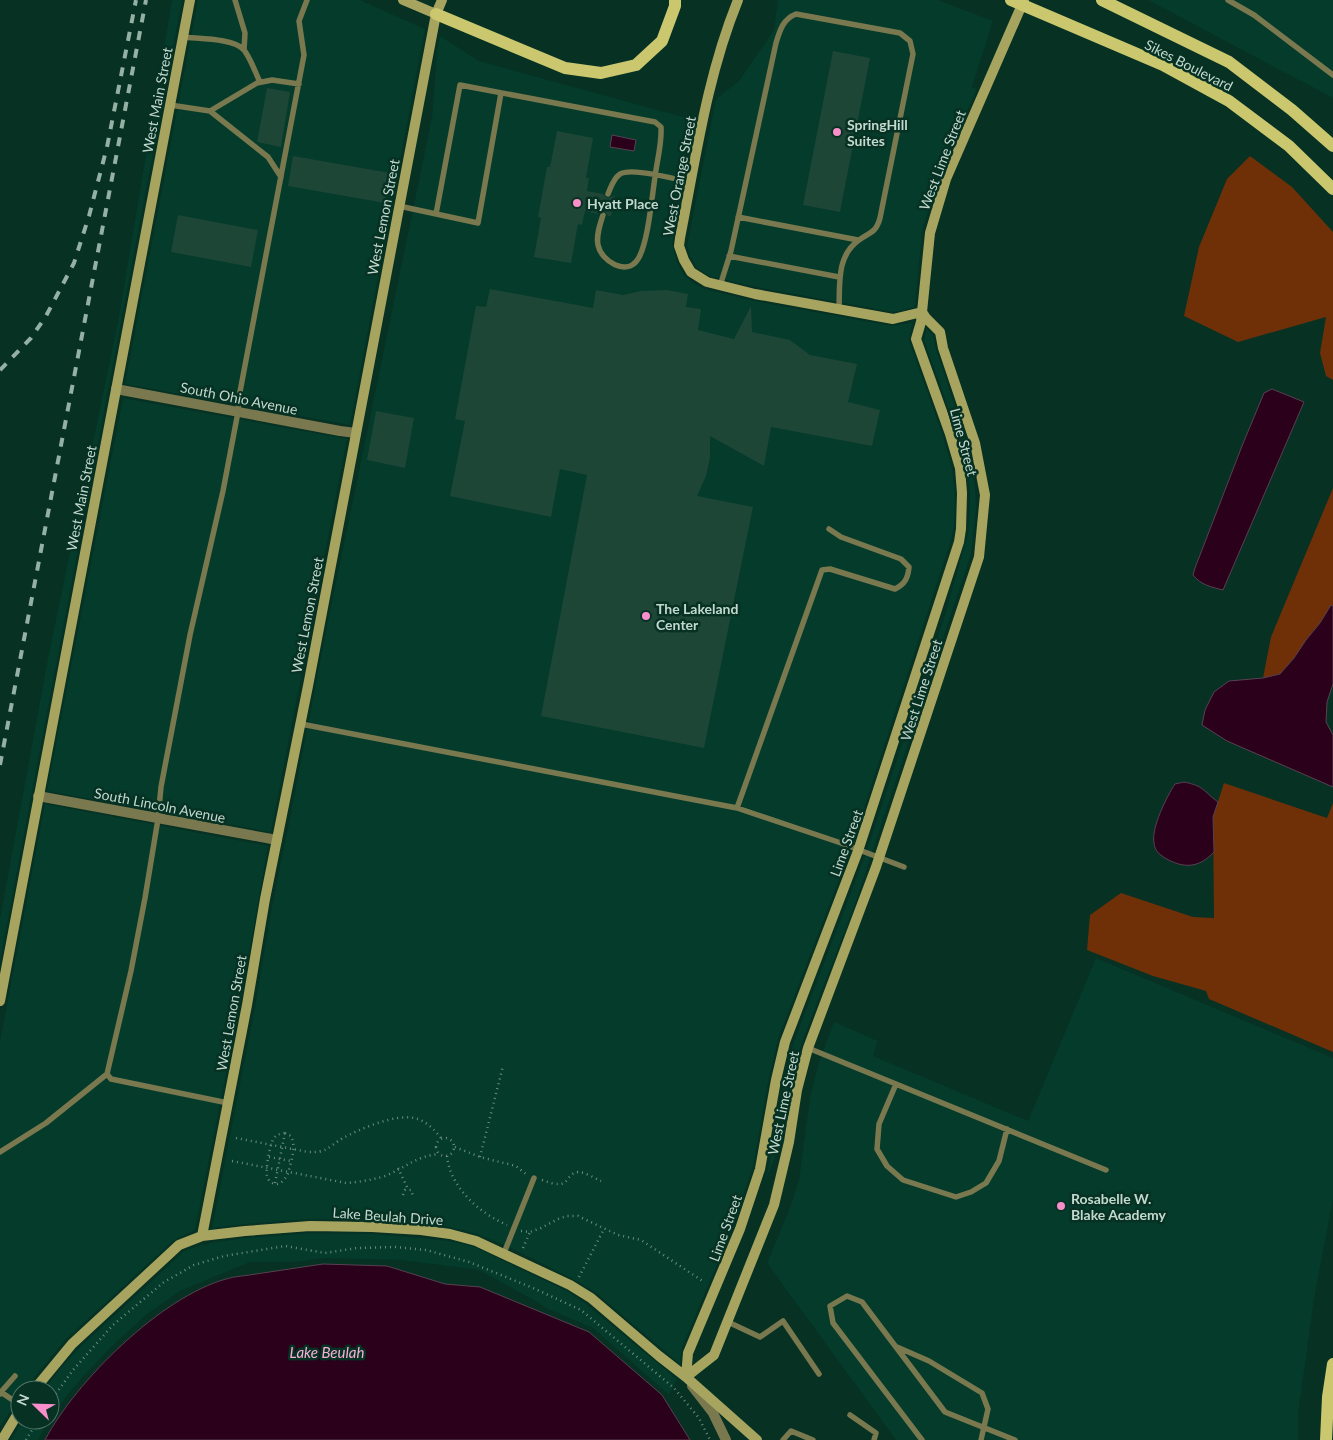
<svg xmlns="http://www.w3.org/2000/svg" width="1333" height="1440" viewBox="0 0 1333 1440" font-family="Lato,sans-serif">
  <rect width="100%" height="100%" fill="#063123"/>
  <path fill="#043b2b" d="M172,0H182L0,961V918L49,653L118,322Z
    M198,0H360L425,29L350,425L125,384Z
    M778,0H938L993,21L972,87L977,89L939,176L922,231L915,307L893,312L756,287L709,276L697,268L691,258L687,246L716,99L739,81L774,30Z
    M1148,0H1333V98Z
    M440,36L479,61L683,117L697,114L672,244L677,262L684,275L693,283L705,289L754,301L892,326L912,323L909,341L943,436L952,469L955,493L954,527L951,540L851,848L778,1039L769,1078L753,1166L733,1226L681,1350L680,1364L595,1292L573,1279L507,1246L477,1234L450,1227L371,1220L309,1219L244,1224L212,1228L255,1007L273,901L288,828L329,616L432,117L437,51Z
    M927,329L933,335L936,349L967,444L975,487L976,509L971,554L856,901L801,1045L789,1088L784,1124L775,1158L763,1186L768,1170L784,1082L793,1044L866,853L945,615L969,530L970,494L967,467L957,432L924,340Z
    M123,398L347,439L271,832L47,791Z
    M45,804L268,846L240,1003L195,1230L174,1240L66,1339L24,1390H20V1396L0,1427V1041Z
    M1096,958L1333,1058V1199L1314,1299L1298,1415V1440H896L767,1263L788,1213L799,1180L810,1097L820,1059L834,1022L878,1041L873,1056L1028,1121Z
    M311,1233L372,1234L421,1238L449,1241L474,1247L567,1291L586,1304L677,1379L669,1395L593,1328L546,1308L539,1303L479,1270L402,1260L323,1258L296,1262H250L180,1291L147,1314L111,1347L79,1381L50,1417V1390H44L60,1369L78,1349L184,1251L203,1244L208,1245L209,1243L246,1238Z
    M23,1420H48L38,1440H11Z"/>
  <path fill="#6f3008" d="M1250,156L1292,187L1333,232V380L1326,376L1320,353L1326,317L1238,342L1184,316L1199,247L1227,179Z
    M1333,488V606L1331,605L1320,623L1306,640L1294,658L1280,674L1263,678L1271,637Z
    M1224,783L1327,818L1333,803V1052L1209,999L1206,991L1153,976L1087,950L1090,915L1121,893L1193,917L1214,918L1213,817Z"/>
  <path fill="#2a001b" stroke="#584151" d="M612,135L636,140L634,151L610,147Z
    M1272,389L1304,402L1223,590C1211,587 1201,585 1193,575L1195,568L1242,446L1264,393Z
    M1331,605L1333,606V684L1327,702L1326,722L1333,735V787L1227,741L1202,725L1205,710L1214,692L1229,681L1263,678L1280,674L1294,658L1306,640L1320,623Z
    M1184,782C1204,786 1203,791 1218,802L1213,817L1214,852C1199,868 1184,869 1165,858C1159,854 1155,851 1154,843C1151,828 1167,796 1175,784Z
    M323,1264L387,1266L445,1284L480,1287L589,1332L662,1395L690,1440H45C76,1381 161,1297 226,1279C235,1276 246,1276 256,1274C278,1271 301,1267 323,1264Z"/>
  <path fill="#1d4637" d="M833,51L870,58L840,212L803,205Z
    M267,88L290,92L281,147L257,142Z
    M557,131L593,138L586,178H589L587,191L603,194L607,198L615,196L611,216H608L604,210L600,211L598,214L585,211L582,225L578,224L571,263L534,257L541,218L538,217L547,167H550Z
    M293,156L390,173L385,203L288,186Z
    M178,215L258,230L251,267L171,252Z
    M490,289L593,308L596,290L623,295L641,291L667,290L688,294L686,307L701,309L698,330L734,339L751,306L752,332L790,340L810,355L857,364L848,402L880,410L872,446L771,427L764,466L710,436V458L706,476L697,496L753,507L704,748L541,716L587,475L560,469L551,517L450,496L465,421L455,419L476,306L486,307Z
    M376,411L414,418L405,468L367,460Z"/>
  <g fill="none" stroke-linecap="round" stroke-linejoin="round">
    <path stroke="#6c8c80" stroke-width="2.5" stroke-dasharray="1 4" stroke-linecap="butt" d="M285,1133L291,1136C296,1146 292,1158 289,1170C287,1179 277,1191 268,1179C264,1173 270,1143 274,1138C277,1134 280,1134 285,1133Z
      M436 1147a9 9 0 1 1 18 0a9 9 0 1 1-18 0Z
      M236,1138L308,1152C327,1153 328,1147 343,1138C360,1129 394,1114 414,1118C425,1120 434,1129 441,1138
      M455,1147L480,1157L516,1166L527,1175
      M447,1156C450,1187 479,1213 507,1225
      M269,1157L291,1161
      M480,1157L503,1066
      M232,1161L346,1183C359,1182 372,1180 385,1176C405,1168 416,1156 439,1154
      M398,1168L408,1189
      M542,1180C573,1192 563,1174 578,1172C585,1172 594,1178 601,1181
      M275,1183L285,1133
      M403,1195L405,1190H411L413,1196
      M521,1231L530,1232L541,1228L558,1219L567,1216H578L618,1235L641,1240L704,1282
      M523,1248L530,1232
      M579,1277L604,1229
      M50,1402L73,1370L113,1325L164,1282L194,1265L224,1256L285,1246L325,1253L357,1248L395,1247L426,1250L469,1262L533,1288L581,1310L674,1388L699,1418L710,1440
      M26,1440L38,1420"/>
    <path stroke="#79784e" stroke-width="5.5" d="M235,0L245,33L244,50
      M1228,0L1254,15L1333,75
      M183,37C197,39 234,38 244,50C251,59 255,72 260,82
      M170,105L210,111L268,157L281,177
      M210,111L257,83L272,80L299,84
      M608,194C611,187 613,179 620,174C631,167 677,179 691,183
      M399,206L478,223L501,93
      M436,214L460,85L655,122L661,127C662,144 657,160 655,177C652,196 648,244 638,259C627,277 601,261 598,245C596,235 600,224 603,215
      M738,217L858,240
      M729,256L839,277
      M720,286L731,251L776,43C780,30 783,19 796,14L900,33L910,41L913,54L880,218C876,233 870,232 859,240C836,256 840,285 839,310
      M301,724L737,808L841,843L904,867
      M737,808L822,570L830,569L895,589C905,584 908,578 909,567L901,559L841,537L829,529
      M808,1048L1106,1170
      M107,1074L111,1079L228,1103
      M896,1084L879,1124L877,1149L887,1166L903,1180L956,1197L971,1192L986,1183L999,1161L1007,1129
      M0,1152L46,1123L107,1074L131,971L145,898L158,819L161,787L190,635L223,491L238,412L239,397L304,55L299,21L307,0
      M504,1253L534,1178
      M728,1322L760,1337L783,1321L819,1374
      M897,1347L929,1361L982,1393L988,1409L981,1440
      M1,1392L15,1376
      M0,1394L1,1392L20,1405
      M850,1415L876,1433L874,1440
      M783,1440L791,1431L813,1440
      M922,1440L833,1323L830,1306L847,1296L862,1302L945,1412L1015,1440"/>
    <path stroke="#79784e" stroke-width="10" d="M116,389L340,431L356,433
      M38,796L277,840
      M692,1386L713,1413L726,1440"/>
    <path stroke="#a7a460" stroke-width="10" d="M403,0L436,14
      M738,0C707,76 696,157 680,238L679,246L684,260L691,272L707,282L755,294L893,319L922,312
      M0,1001L190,0
      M202,1236L247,1005L265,899L308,686L436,14L442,0
      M686,1377L688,1353L740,1229L760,1169L776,1080L785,1042L858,851L959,542L961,529L962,493L960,468L950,434L916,339L921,322L930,233L946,179L1024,0
      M686,1377L714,1355L774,1205L789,1142L797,1090L808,1048L876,867L979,557L985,495L975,443L943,348L940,332L926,318L922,312
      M34,1390L72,1344L179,1245L202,1236L245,1231L310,1226L372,1227L421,1230L450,1234L476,1241L570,1285L591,1298L659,1356L686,1377L757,1440
      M2,1440L20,1410"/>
    <path stroke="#cac76e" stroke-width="12" d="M1011,0L1163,65L1229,101L1289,146L1333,189
      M1102,0L1229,62L1292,110L1333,146
      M436,14L565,68L601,73L636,65L662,41L675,6V0
      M1326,1440L1328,1397L1333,1364"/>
    <path stroke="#95b0a5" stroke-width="4" stroke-dasharray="9 9" stroke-linecap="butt" d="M0,370L31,338L46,316L74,263L89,216L107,147L136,0
      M0,765L146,0"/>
  </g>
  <g fill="#f98fca" stroke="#063123" stroke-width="2">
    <circle cx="837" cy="132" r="5"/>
    <circle cx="577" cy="203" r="5"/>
    <circle cx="646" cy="616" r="5"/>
    <circle cx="1061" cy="1206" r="5"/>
  </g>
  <g text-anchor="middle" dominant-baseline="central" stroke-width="5" stroke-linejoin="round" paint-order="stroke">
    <g font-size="14" fill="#c3d9cf" stroke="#063123">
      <text transform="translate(1189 65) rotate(27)">Sikes Boulevard</text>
      <text transform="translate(157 100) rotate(-79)">West Main Street</text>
      <text transform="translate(942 160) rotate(-69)">West Lime Street</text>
      <text transform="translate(679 176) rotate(-79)">West Orange Street</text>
      <text transform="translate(383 217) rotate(-79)">West Lemon Street</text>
      <text transform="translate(239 398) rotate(11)">South Ohio Avenue</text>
      <text transform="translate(964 442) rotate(75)">Lime Street</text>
      <text transform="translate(81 498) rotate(-79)">West Main Street</text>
      <text transform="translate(307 615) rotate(-79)">West Lemon Street</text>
      <text transform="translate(921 690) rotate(-72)">West Lime Street</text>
      <text transform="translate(160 805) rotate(11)">South Lincoln Avenue</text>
      <text transform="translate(846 843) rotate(-70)">Lime Street</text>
      <text transform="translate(231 1013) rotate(-80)">West Lemon Street</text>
      <text transform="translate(783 1103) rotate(-78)">West Lime Street</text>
      <text transform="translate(388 1216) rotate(4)">Lake Beulah Drive</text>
      <text transform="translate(725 1228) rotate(-70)">Lime Street</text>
    </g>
    <g font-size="14" font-weight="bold" fill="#c3d9cf" stroke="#063123" text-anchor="start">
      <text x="847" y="124">SpringHill<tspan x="847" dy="16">Suites</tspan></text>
      <text x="587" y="203">Hyatt Place</text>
      <text x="656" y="608">The Lakeland<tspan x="656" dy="16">Center</tspan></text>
      <text x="1071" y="1198">Rosabelle W.<tspan x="1071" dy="16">Blake Academy</tspan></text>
    </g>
    <g font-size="15" font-style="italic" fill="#f8afd6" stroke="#063123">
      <text x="327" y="1352">Lake Beulah</text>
    </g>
  </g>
  <g transform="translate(35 1405) rotate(293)"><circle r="24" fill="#063123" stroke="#527468"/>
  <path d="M0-4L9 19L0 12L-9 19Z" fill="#f98fca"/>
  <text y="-8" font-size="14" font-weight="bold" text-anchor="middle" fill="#c3d9cf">N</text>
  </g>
</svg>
